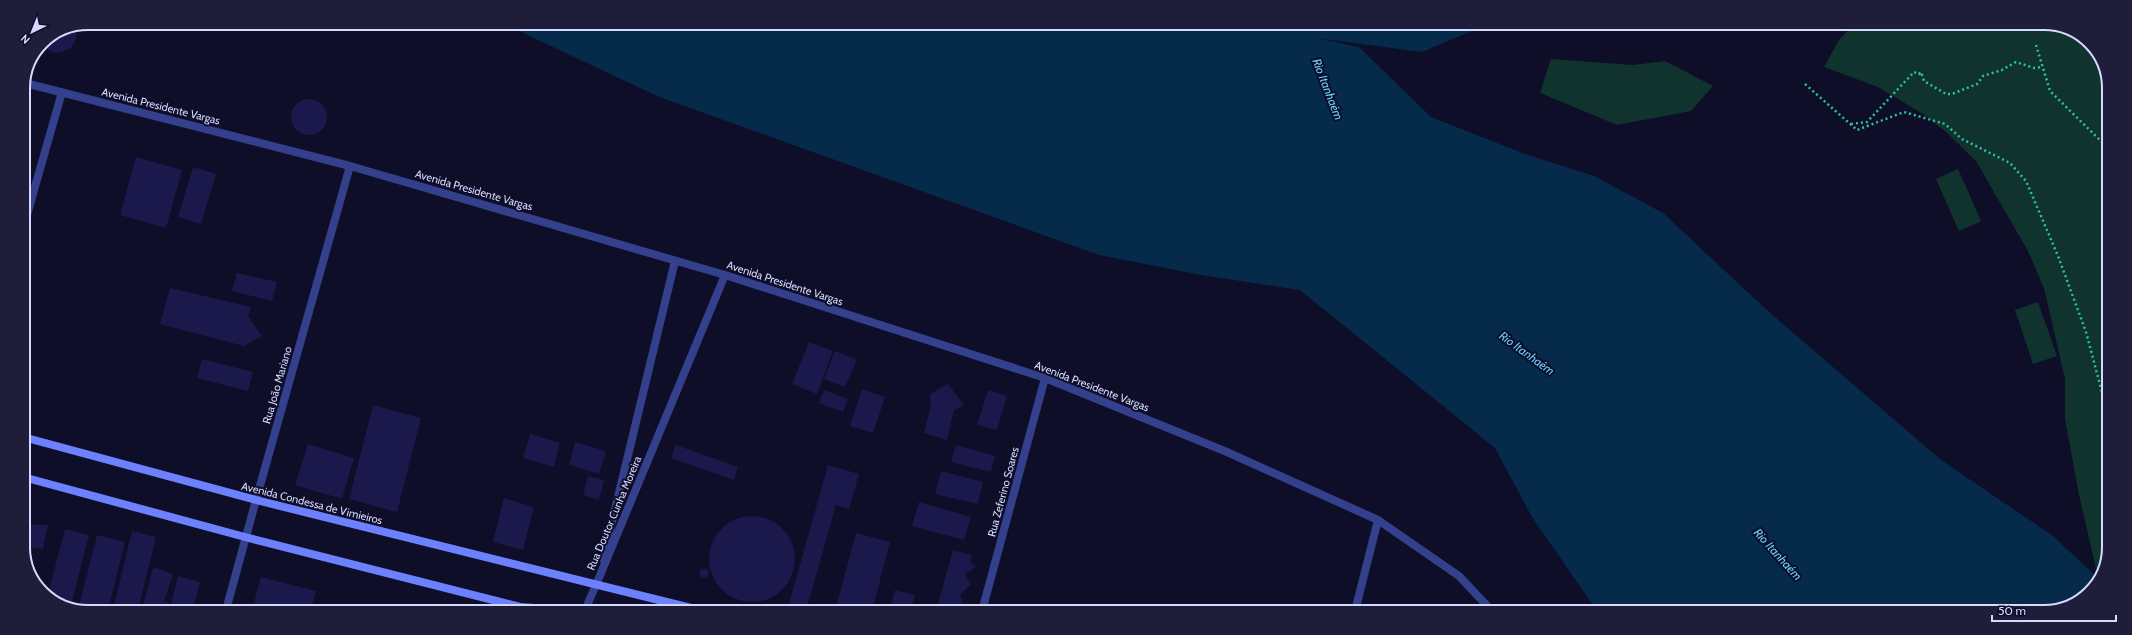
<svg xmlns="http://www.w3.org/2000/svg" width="2132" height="635" viewBox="0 0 2132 635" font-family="Cabin,sans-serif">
  <rect width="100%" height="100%" fill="#0e0e29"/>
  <path fill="#10342d" d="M1853,25H2061L2093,45L2109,83L2107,564L2098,577L2079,495L2065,419V379L2044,288L2028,251L1976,161L1946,132L1923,114L1878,87L1824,67L1839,40Z
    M1551,59L1633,65L1665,61L1713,86L1691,111L1617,125L1540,93Z
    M1958,169L1981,221L1959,231L1936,179Z
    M2038,302L2057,356L2033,364L2015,310Z"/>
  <path fill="#062a4a" d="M502,23L1486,25L1422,52L1316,38L1359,47L1431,117L1525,154L1594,176L1663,213L1769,312L1941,460L2053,536L2098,578L2084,599L2045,612L1597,611L1532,517L1495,448L1300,290L1201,275L1099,255L657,96Z"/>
  <path fill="#1b184c" d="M78,27L75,42L70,49L62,52L54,53L41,45L42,42Z
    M291 117a18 18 0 1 1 36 0a18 18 0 1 1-36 0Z
    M136,157L182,170L166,228L120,215Z
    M193,167L216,174L201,224L178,217Z
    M237,273L277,282L272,301L232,291Z
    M170,288L251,307L248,316L262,336L244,346L160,324Z
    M809,342L833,351L817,394L792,384Z
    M835,351L857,360L845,387L824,379Z
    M202,359L253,372L248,391L197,378Z
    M948,384L964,405L954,410L947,440L924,433L931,404L930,394Z
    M862,389L885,397L873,433L850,426Z
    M824,390L848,399L843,412L819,403Z
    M988,390L1007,396L997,430L977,425Z
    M373,405L421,418L397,512L349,499Z
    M530,434L560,443L554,467L523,458Z
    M575,442L606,451L599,474L569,465Z
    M308,444L354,458L342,499L295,485Z
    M676,445L738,467L734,480L671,458Z
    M956,445L995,456L991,472L951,462Z
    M828,465L859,474L849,509L836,505L806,611H787Z
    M941,471L983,482L978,504L935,494Z
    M588,476L604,480L599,500L583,495Z
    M504,498L534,507L523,550L493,542Z
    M919,502L971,517L964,540L912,526Z
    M709 559a43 43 0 1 1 86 0a43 43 0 1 1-86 0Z
    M23,525H48L43,549L28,547L23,548Z
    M65,529L89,535L70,609L48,594Z
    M132,531L156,537L138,610H113Z
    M856,533L890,542L872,611H835Z
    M97,535L125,542L108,610H78Z
    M953,550L971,555V562L976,567L965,574L971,584L960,595L963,606L959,611H936Z
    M153,567L173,574L164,601L171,604L178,576L200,582L193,610H142Z
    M699.5 573a4.5 4.5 0 1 1 9 0a4.5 4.5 0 1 1-9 0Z
    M261,577L316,591L311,610H252Z
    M895,590L915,595L910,611H890Z"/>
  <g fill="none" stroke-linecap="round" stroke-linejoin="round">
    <path stroke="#26c4a1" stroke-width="2.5" stroke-dasharray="2 3" stroke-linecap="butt" d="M2036,45L2050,91L2109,149
      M1805,84L1857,130L1904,112L1945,124L1962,139L2010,163L2026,181L2058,256L2086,332L2107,411
      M1851,124L1867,122L1914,72L1919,74L1921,72L1924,81L1946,94H1952L1977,84L1983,76L2002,70L2016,62L2034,68L2043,67"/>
    <path stroke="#35408c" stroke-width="8" d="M25,83L350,166L725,275L1045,378L1227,452L1378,520L1459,576L1492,611
      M23,229L62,92
      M256,500L350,166
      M603,559L675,261
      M596,585L725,275
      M982,611L1045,378
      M1355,611L1378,520"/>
    <path stroke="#35408c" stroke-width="8" d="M226,610L256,500
      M585,610L596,585"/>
    <path stroke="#6d81ff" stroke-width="8" d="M23,437L256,500L699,610
      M23,477L245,537L520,607L563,610"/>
  </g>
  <g text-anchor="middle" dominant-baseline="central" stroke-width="4" stroke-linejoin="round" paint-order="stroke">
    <g font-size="11" fill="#d6d8ff" stroke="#0e0e29">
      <text transform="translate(161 106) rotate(14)">Avenida Presidente Vargas</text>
      <text transform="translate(474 190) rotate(16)">Avenida Presidente Vargas</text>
      <text transform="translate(785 283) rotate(18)">Avenida Presidente Vargas</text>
      <text transform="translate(277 385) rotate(-74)">Rua João Mariano</text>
      <text transform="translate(1092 386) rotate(21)">Avenida Presidente Vargas</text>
      <text transform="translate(1003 492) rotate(-75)">Rua Zeferino Soares</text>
      <text transform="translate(312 503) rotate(14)">Avenida Condessa de Vimieiros</text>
      <text transform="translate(614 513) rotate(-67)">Rua Doutor Cunha Moreira</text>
    </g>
    <g font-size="12" font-style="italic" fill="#64d0ff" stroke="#0e0e29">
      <text transform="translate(1328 89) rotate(69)">Rio Itanhaém</text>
      <text transform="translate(1527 353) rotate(36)">Rio Itanhaém</text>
      <text transform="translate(1778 554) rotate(48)">Rio Itanhaém</text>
    </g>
  </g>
  <path d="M0 0H2132V635H0ZM88 30H2044A58 58 0 0 1 2102 88V547A58 58 0 0 1 2044 605H88A58 58 0 0 1 30 547V88A58 58 0 0 1 88 30Z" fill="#1e1e3a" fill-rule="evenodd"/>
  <path fill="none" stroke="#d6d8ff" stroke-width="2" d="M88 30H2044A58 58 0 0 1 2102 88V547A58 58 0 0 1 2044 605H88A58 58 0 0 1 30 547V88A58 58 0 0 1 88 30Z"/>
  <g transform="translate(32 32) rotate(223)" stroke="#0e0e29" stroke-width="3" paint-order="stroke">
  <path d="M0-3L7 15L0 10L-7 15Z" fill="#d6d8ff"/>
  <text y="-6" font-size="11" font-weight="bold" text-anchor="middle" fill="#d6d8ff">N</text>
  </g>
  <path d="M1992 615v6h124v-6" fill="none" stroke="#d6d8ff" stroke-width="2"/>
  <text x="1998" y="615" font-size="12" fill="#d6d8ff" stroke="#0e0e29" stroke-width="3" paint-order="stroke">50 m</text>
</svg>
